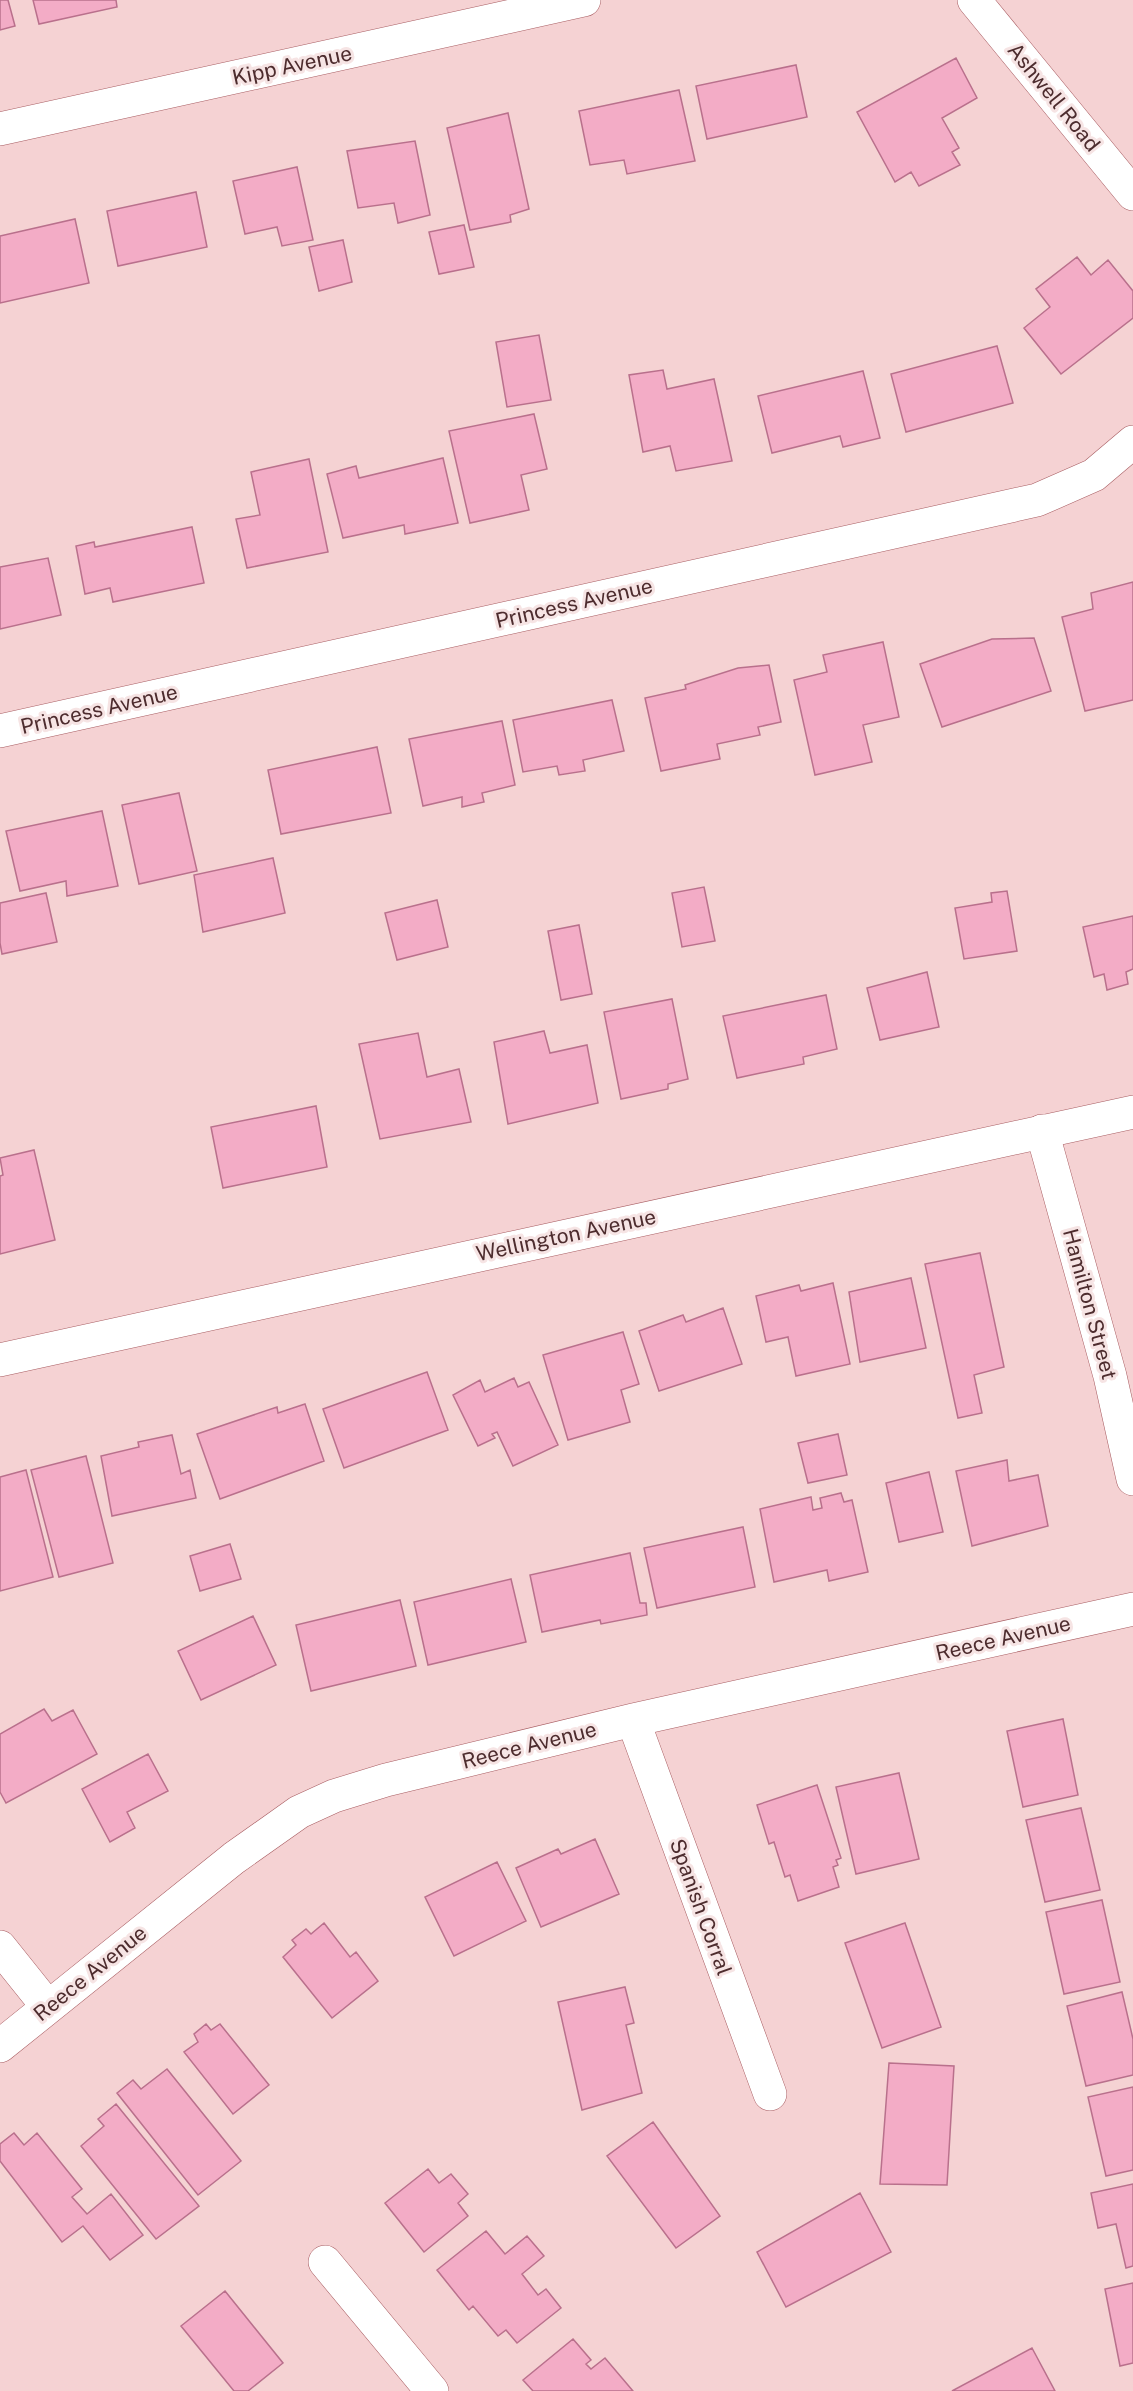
<svg xmlns="http://www.w3.org/2000/svg" width="1133" height="2391" viewBox="0 0 1133 2391" font-family="'Public Sans',sans-serif">
  <rect width="100%" height="100%" fill="#f5d2d3"/>
  <path fill="#f3acc6" stroke="#b9708c" stroke-width="1.5" d="M0,0H8L15,26L0,30Z
    M33,0H116L117,7L39,24Z
    M956,58L977,98L942,118L959,148L952,152L960,165L919,186L911,172L895,182L857,112Z
    M796,65L807,117L707,139L696,86Z
    M679,90L695,161L627,174L624,160L590,165L579,111Z
    M508,113L529,209L510,215L511,222L470,230L447,128Z
    M415,141L430,215L398,223L394,203L358,208L347,151Z
    M297,167L313,240L282,246L277,227L245,234L233,181Z
    M196,192L207,247L118,266L107,211Z
    M75,219L89,283L0,303V236Z
    M464,225L474,267L439,274L429,232Z
    M343,240L352,282L319,291L309,247Z
    M1077,257L1091,275L1108,260L1133,291V318L1061,374L1024,328L1050,307L1036,289Z
    M539,335L551,400L507,407L496,342Z
    M997,346L1013,403L906,432L891,374Z
    M663,370L667,389L714,379L732,461L676,471L670,446L643,452L629,375Z
    M863,371L880,438L843,447L840,436L772,453L758,396Z
    M534,414L547,469L521,475L529,510L470,523L449,431Z
    M443,458L458,523L405,534L404,525L343,538L327,474L356,466L359,478Z
    M309,459L328,552L247,568L236,519L260,515L251,472Z
    M192,527L204,583L113,602L110,588L85,594L76,546L94,542L95,547Z
    M48,558L61,615L0,629V567Z
    M1133,582V700L1085,711L1062,617L1093,609L1091,593Z
    M1034,638L1051,691L942,727L920,664L992,639Z
    M883,642L899,717L863,725L872,762L815,775L794,680L827,672L823,655Z
    M769,665L781,722L758,727L760,735L717,744L720,759L661,771L645,698L686,689L685,685L738,668Z
    M612,700L624,751L583,760L585,771L559,775L557,766L523,772L513,720Z
    M502,721L515,785L482,793L484,802L462,807V797L423,806L409,739Z
    M377,747L391,813L281,834L268,770Z
    M179,793L197,871L139,884L122,805Z
    M102,811L118,886L67,896L66,881L20,891L6,831Z
    M273,858L285,913L203,932L194,875Z
    M704,887L715,941L682,947L672,893Z
    M1007,891L1017,951L964,959L955,908L992,902L991,893Z
    M46,893L57,942L2,954L0,943V903Z
    M437,900L448,947L397,960L385,913Z
    M1133,916V969L1126,972L1128,984L1107,990L1104,974L1094,977L1083,927Z
    M579,925L592,994L561,1000L548,931Z
    M927,972L939,1027L880,1040L867,988Z
    M826,995L837,1049L803,1057L804,1064L737,1078L723,1016Z
    M672,999L688,1079L668,1084V1089L621,1099L604,1012Z
    M544,1031L550,1053L587,1045L598,1103L508,1124L494,1042Z
    M418,1033L427,1077L459,1069L471,1122L380,1139L359,1044Z
    M316,1106L327,1167L223,1188L211,1127Z
    M34,1150L55,1240L0,1254V1176L3,1175L0,1158Z
    M980,1253L1004,1367L974,1375L982,1413L958,1418L925,1264Z
    M911,1278L926,1348L860,1362L849,1292Z
    M833,1283L850,1364L796,1376L788,1337L766,1342L756,1296L799,1285L801,1291Z
    M723,1308L742,1364L659,1391L639,1331L683,1315L686,1322Z
    M623,1332L639,1384L621,1390L630,1422L568,1440L543,1355Z
    M427,1372L448,1430L344,1468L323,1409Z
    M514,1378L518,1387L529,1382L558,1445L513,1466L497,1432L492,1434L495,1438L478,1446L453,1395L480,1380L485,1392Z
    M305,1404L324,1461L220,1499L197,1434L277,1407L278,1413Z
    M838,1434L847,1475L808,1483L798,1443Z
    M172,1435L181,1474L190,1470L196,1498L112,1516L101,1456L139,1447L138,1442Z
    M86,1456L113,1563L59,1577L31,1470Z
    M1007,1460L1009,1481L1038,1475L1048,1526L972,1546L956,1471Z
    M26,1470L53,1577L0,1591V1477Z
    M929,1472L943,1532L899,1542L886,1483Z
    M841,1493L844,1502L852,1500L868,1572L829,1581L827,1570L774,1582L760,1509L811,1497L813,1510L822,1508L820,1498Z
    M743,1527L755,1587L657,1608L644,1548Z
    M230,1544L241,1579L200,1591L190,1556Z
    M630,1553L640,1603H646L647,1615L601,1624L600,1620L542,1632L530,1575Z
    M511,1579L526,1642L428,1665L414,1602Z
    M400,1600L416,1666L311,1691L296,1625Z
    M253,1616L276,1665L201,1700L178,1651Z
    M44,1709L52,1721L73,1710L97,1754L6,1803L0,1792V1734Z
    M1063,1719L1078,1795L1023,1807L1007,1731Z
    M148,1754L168,1791L127,1812L135,1828L110,1842L82,1789Z
    M899,1773L919,1859L856,1874L836,1787Z
    M817,1785L841,1858L836,1860L838,1865L833,1867L839,1887L798,1901L790,1875L785,1877L774,1842L769,1844L757,1805Z
    M1081,1808L1100,1890L1045,1902L1026,1820Z
    M595,1839L619,1894L541,1927L516,1868L558,1849L561,1854Z
    M497,1862L526,1921L454,1956L425,1897Z
    M1102,1900L1120,1982L1064,1994L1046,1912Z
    M324,1923L350,1957L356,1952L378,1981L332,2018L283,1957L296,1945L292,1940L306,1929L311,1934Z
    M905,1923L941,2027L882,2048L845,1943Z
    M625,1987L634,2023L626,2025L642,2093L582,2110L558,2002Z
    M1122,1992L1133,2039V2075L1086,2086L1067,2006Z
    M206,2024L211,2030L220,2024L269,2085L233,2114L184,2052L198,2042L194,2034Z
    M889,2063L954,2066L947,2185L880,2184Z
    M167,2069L241,2161L198,2195L117,2093L133,2080L141,2089Z
    M1133,2087V2170L1106,2176L1088,2097Z
    M116,2104L199,2206L156,2239L81,2146L104,2126L98,2119Z
    M653,2122L720,2216L676,2248L607,2156Z
    M14,2133L24,2145L37,2133L82,2189L72,2197L87,2214L111,2194L143,2235L110,2260L83,2226L62,2242L0,2161V2144Z
    M428,2169L439,2183L451,2174L468,2194L458,2203L468,2216L424,2252L385,2203Z
    M1133,2184V2266L1126,2268L1116,2224L1098,2228L1091,2193Z
    M860,2193L891,2252L786,2307L757,2252Z
    M486,2231L505,2254L527,2236L544,2256L522,2274L538,2295L546,2289L561,2308L517,2343L506,2330L498,2336L473,2306L469,2310L437,2270Z
    M1133,2283V2363L1120,2366L1105,2289Z
    M225,2291L283,2363L248,2391H234L181,2326Z
    M573,2339L591,2360L586,2364L591,2369L605,2358L633,2391H533L523,2380Z
    M1032,2348L1055,2391H952Z"/>
  <g fill="none" stroke-linecap="round" stroke-linejoin="round">
    <g stroke="#a85d62" stroke-width="34">
      <path id="minor" d="M0,129L584,0
        M0,731L1037,500L1094,475L1133,442
        M1042,1131L1110,1376L1133,1479
        M633,1720L770,2094
        M0,1947L48,2007
        M0,2046L234,1858L299,1812L334,1796L386,1780L633,1720L1133,1609
        M325,2262L432,2391"/>
    </g>
    <g stroke="#a85d62" stroke-width="34">
      <path id="tertiary" d="M974,0L1133,194
        M0,1360L1133,1112"/>
    </g>
    <use href="#minor" stroke="#fff" stroke-width="33"/>
    <use href="#tertiary" stroke="#fff" stroke-width="33"/>
  </g>
  <g text-anchor="middle" dominant-baseline="central" stroke-width="6" stroke-linejoin="round" paint-order="stroke">
    <g font-size="21" fill="#4d2c2e" stroke="#f6e4e4">
      <text transform="translate(292 65) rotate(-12)">Kipp Avenue</text>
      <text transform="translate(1054 97) rotate(51)">Ashwell Road</text>
      <text transform="translate(574 603) rotate(-13)">Princess Avenue</text>
      <text transform="translate(99 709) rotate(-13)">Princess Avenue</text>
      <text transform="translate(566 1235) rotate(-12)">Wellington Avenue</text>
      <text transform="translate(1090 1304) rotate(75)">Hamilton Street</text>
      <text transform="translate(1003 1638) rotate(-13)">Reece Avenue</text>
      <text transform="translate(529 1745) rotate(-14)">Reece Avenue</text>
      <text transform="translate(701 1907) rotate(70)">Spanish Corral</text>
      <text transform="translate(90 1973) rotate(-39)">Reece Avenue</text>
    </g>
  </g>
</svg>
